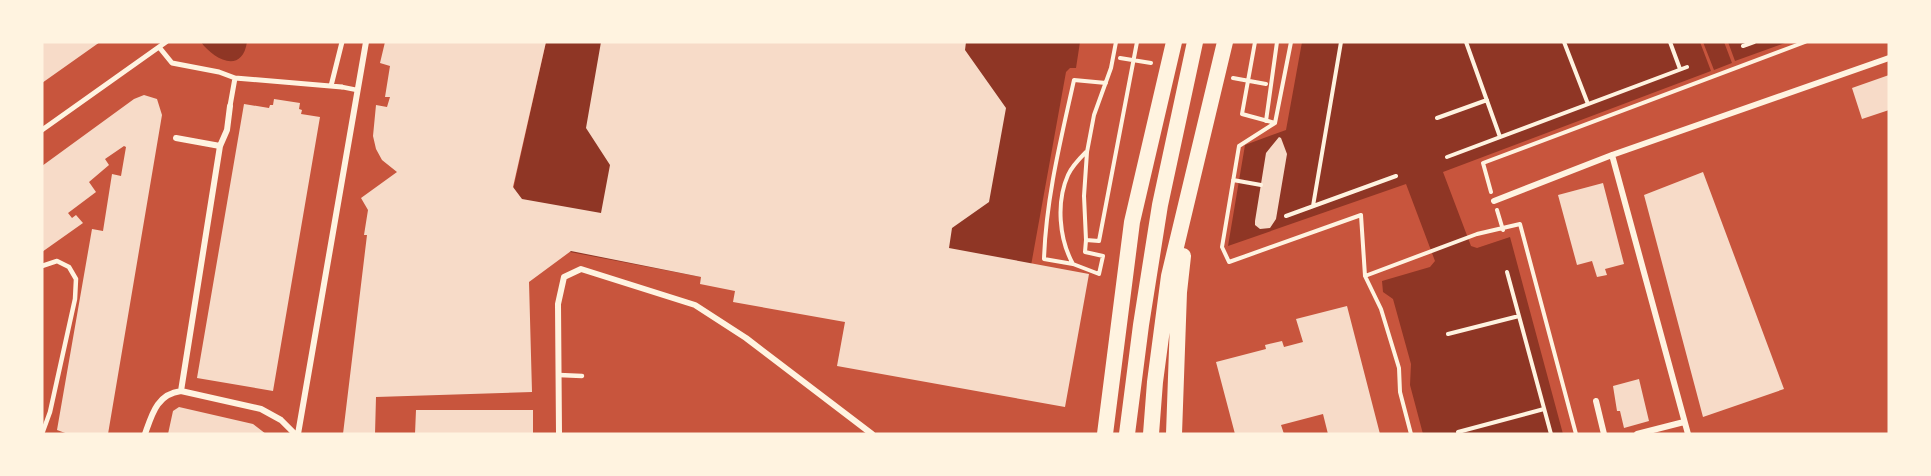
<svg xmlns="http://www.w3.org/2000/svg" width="1931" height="476" viewBox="0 0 1931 476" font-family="'DM Sans',sans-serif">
  <rect width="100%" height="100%" fill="#c8553d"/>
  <path fill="#8f3625" d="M201,42H247C242,75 213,59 201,42Z
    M546,42H1080L1076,68H1070L1066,72L1019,332L701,277L502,239Z
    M1302,42H1700L1711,71L1443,172L1471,246L1477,248L1510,237L1563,434H1423L1410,385L1411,364L1393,299L1383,292L1382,281L1430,267L1435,261L1406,184L1228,246L1245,145L1286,130Z
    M1703,42H1724L1732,63L1714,70Z
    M1728,42H1788L1735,61Z"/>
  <path fill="#f7dbc8" d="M42,42H100L42,83Z
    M385,42H546L513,187L522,199L601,213L610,165L586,128L601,42H966L965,50L1006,108L989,202L952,228L949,248L1089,274L1065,407L837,366L845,322L733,302L735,291L700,284L701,277L571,251L529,282L532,392L376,397L375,434H343L367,235H364L368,210L361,198L397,172L382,160L376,149L373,136L376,105L387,107L390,97H385L390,66L380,63Z
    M1889,75V110L1862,119L1852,88Z
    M144,95L157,99L162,115L108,434H68L57,430L92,229L103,231L112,174L121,176L126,147L124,146L105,159L109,165L89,182L96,192L68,213L72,218L76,215L83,223L42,252V166L134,99Z
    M274,99L300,103L299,109L302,110L301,114L320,117L273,391L197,378L244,104L269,108L270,105H273Z
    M1279,137L1281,138L1287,154L1276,219L1270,228L1260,229L1255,225V221L1266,153Z
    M1703,172L1784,389L1703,417L1644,195Z
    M1603,183L1624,264L1605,269L1607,275L1597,277L1592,261L1577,265L1558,195Z
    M1347,306L1380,434H1328L1323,414L1281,425L1284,434H1235L1216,362L1266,349L1265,345L1282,341L1284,347L1303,342L1296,319Z
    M1639,379L1649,421L1624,428L1620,411H1617L1613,386Z
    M179,407L253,424L266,434H168L173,411Z
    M416,410H533V434H415Z"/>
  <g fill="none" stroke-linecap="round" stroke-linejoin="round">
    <path stroke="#fff3e0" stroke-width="4" d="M1116,42L1111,68L1094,115L1087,152L1084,196L1086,240L1099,241L1137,42
      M1255,42L1242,114L1275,123L1291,42
      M1466,42L1500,137
      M1564,42L1588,104
      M1670,42L1680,69
      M1743,46L1754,42
      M1120,58L1151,63
      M1233,78L1266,84
      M1437,118L1487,100
      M1266,121L1277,42
      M1275,123L1239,146L1222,247L1229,262L1361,215L1365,276L1381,309L1399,368L1400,392L1411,434
      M1447,157L1687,67
      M1233,180L1261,185
      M1491,192L1483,163L1805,42
      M1313,206L1341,42
      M1497,210L1503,230
      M1286,216L1396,176
      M1086,240L1085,252L1103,256L1099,274L1073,264L1044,259C1046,198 1061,139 1074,80L1106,83
      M1073,264C1059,239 1056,202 1068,175C1072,166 1079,159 1086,152
      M1507,272L1551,434
      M1365,276L1477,234L1520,224L1576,434
      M1448,334L1519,316
      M1458,432L1544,409"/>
    <path stroke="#fff3e0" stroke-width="4.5" d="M342,87L357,90
      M42,266L57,261L69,267L76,279L75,299L50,412L42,434
      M559,375L582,376"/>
    <path stroke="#fff3e0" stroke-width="5" d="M159,47L172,63L219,72L235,78L342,87
      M331,86L342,42
      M230,106L235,78
      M42,130L166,42"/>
    <path stroke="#fff3e0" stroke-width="6" d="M176,138L220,146
      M1612,155L1688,434
      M1494,201L1612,155L1889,58
      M181,391L220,146L227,130L230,106
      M1596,401L1604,434
      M145,434C152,414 157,394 181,391L261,409L281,420L295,434
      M298,434L366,42
      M559,434L558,304L564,277L581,269L695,305L746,338L872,434
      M1637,434L1684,422"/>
    <path stroke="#fff3e0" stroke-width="16" d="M1105,434L1132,222L1174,42
      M1127,434L1141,325L1160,205L1195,42
      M1151,434L1155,382L1169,276L1225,42
      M1174,434L1179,292L1183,256"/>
  </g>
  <rect width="1931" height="476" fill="none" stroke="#fff3e0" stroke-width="87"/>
</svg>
